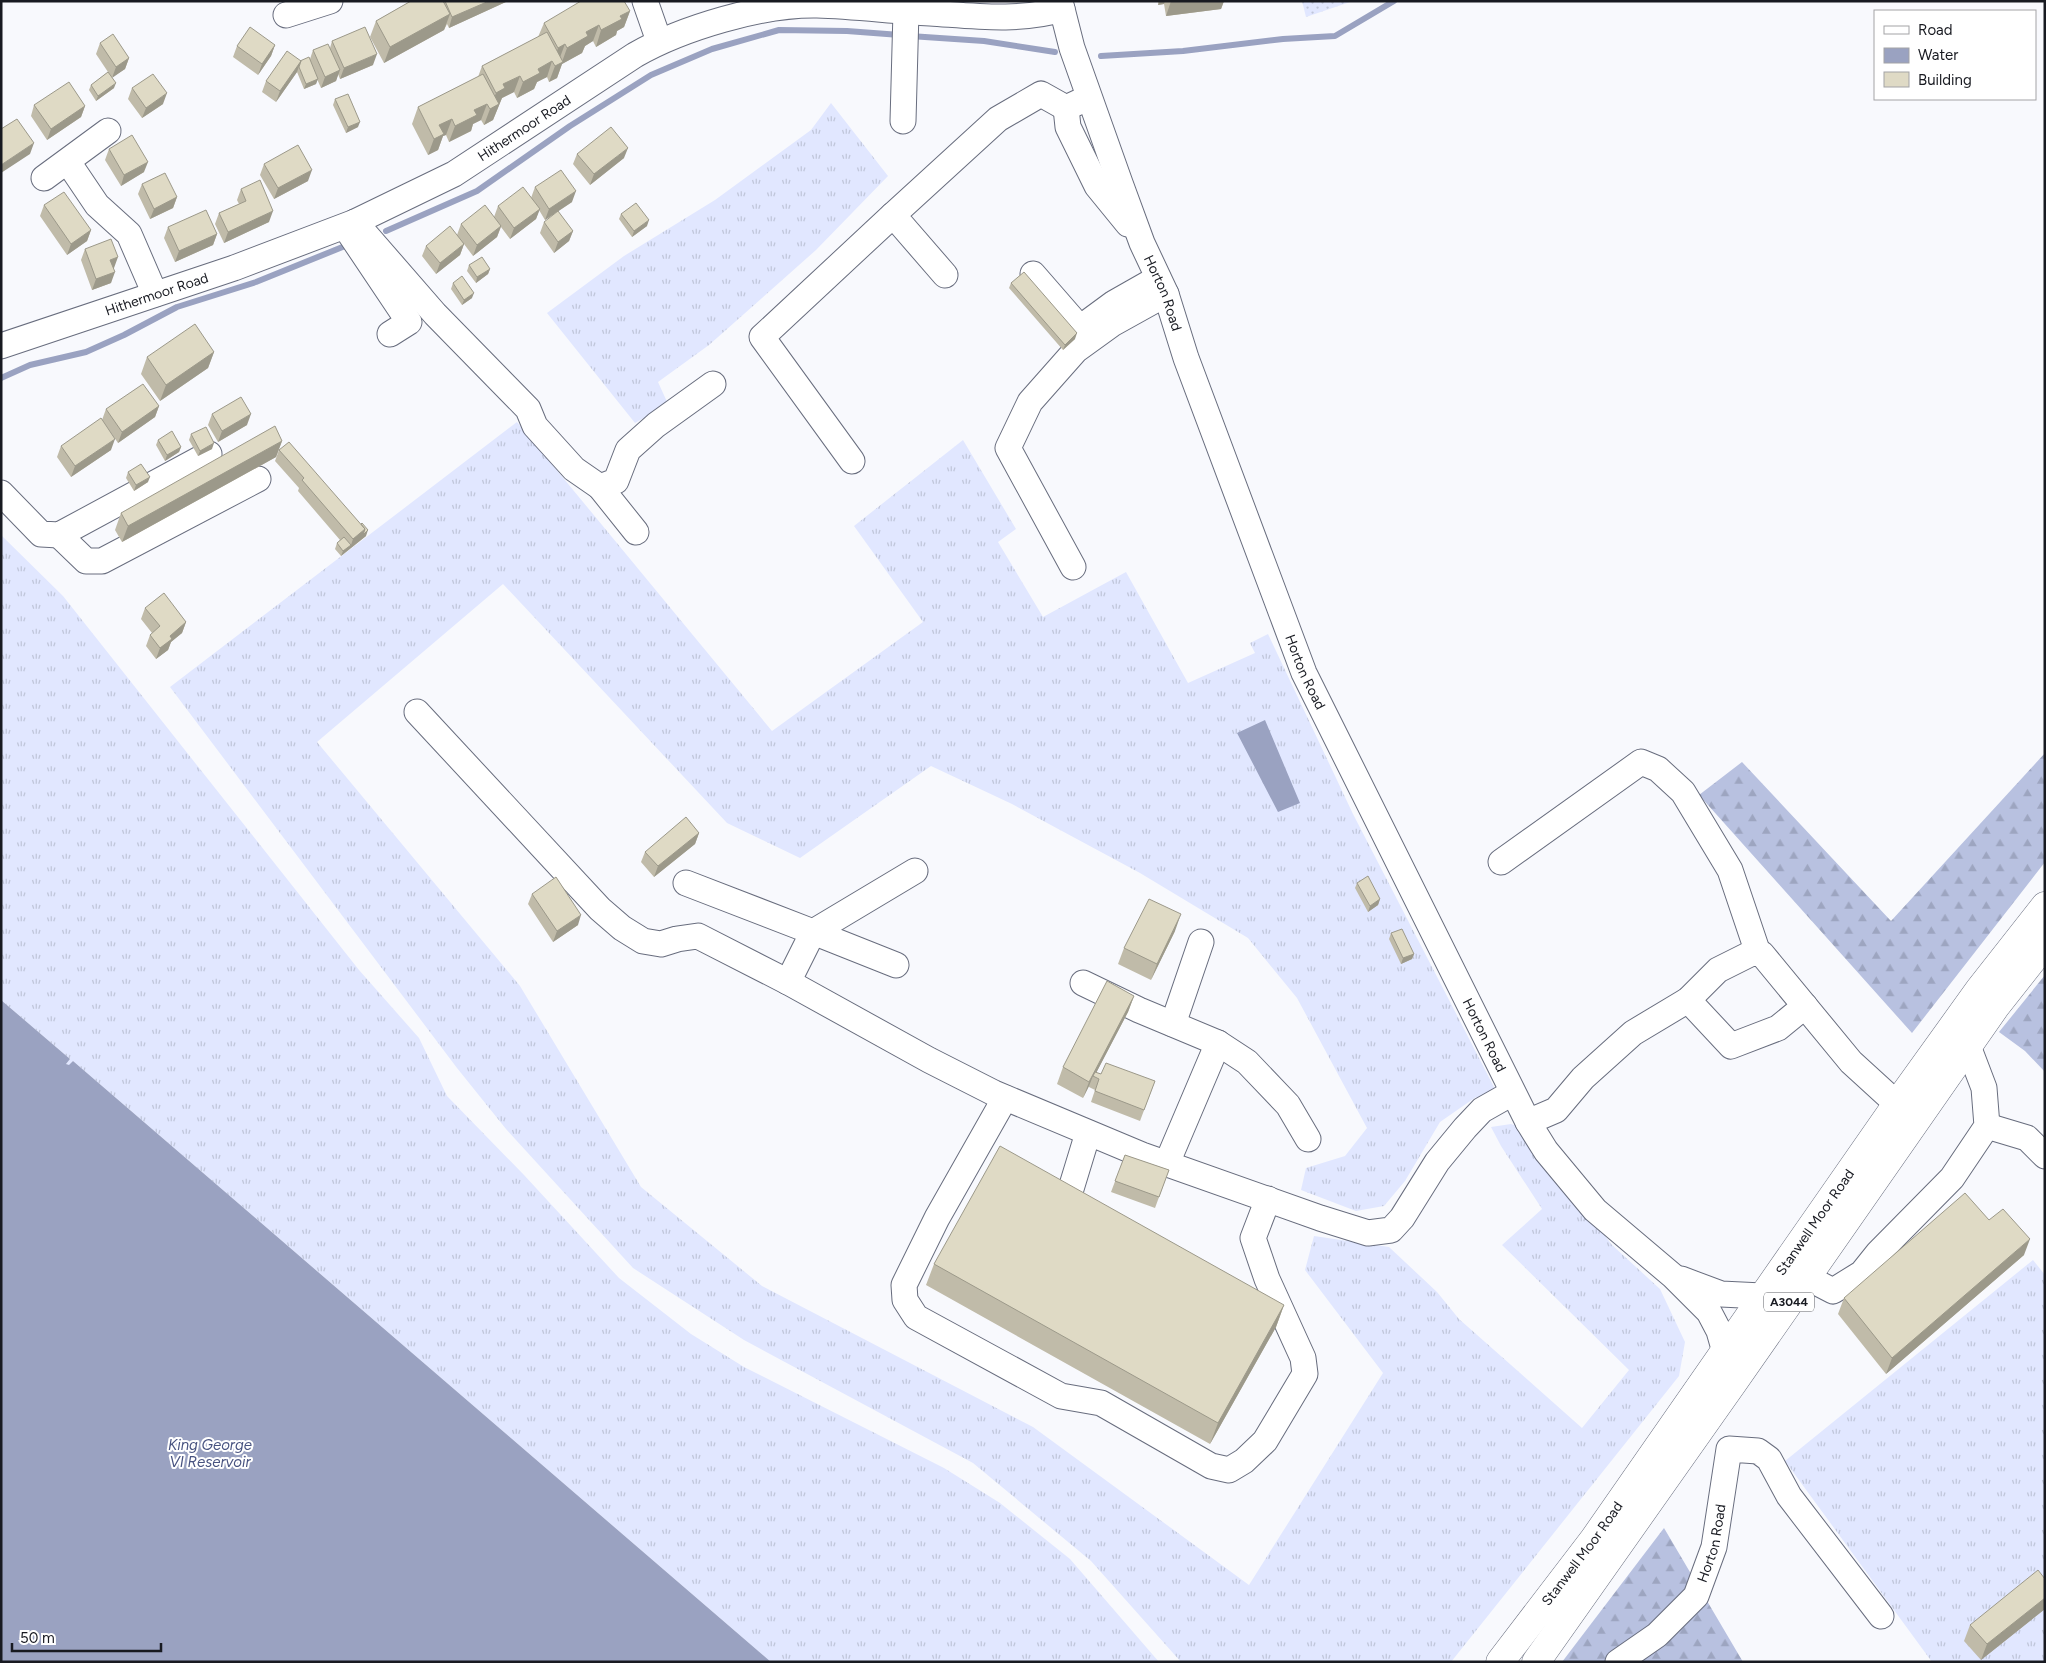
<svg xmlns="http://www.w3.org/2000/svg" width="2046" height="1663" viewBox="0 0 2046 1663" font-family="Figtree,sans-serif">
  <defs>
    <pattern id="grass-tufts" width="24" height="20" patternUnits="userSpaceOnUse" patternTransform="scale(1.25)"><rect width="24" height="20" fill="#e1e7ff"/><path d="M3 7l-1-3M5 7V3M7 7l1-3M15 17l-1-3M17 17v-4M19 17l1-3" fill="none" stroke="#c0c6da"/></pattern>
    <pattern id="forest-firs" width="22" height="20" patternUnits="userSpaceOnUse" patternTransform="scale(1.25)"><rect width="22" height="20" fill="#b8c1e0"/><path d="M5 1l3.5 6h-7zM16 11l3.5 6h-7z" fill="#9da5c0"/></pattern>
    <pattern id="park-dots" width="8" height="8" patternUnits="userSpaceOnUse" patternTransform="scale(1.25)"><rect width="8" height="8" fill="#e1e7ff"/><path d="M2 2h.1M6 6h.1" fill="none" stroke="#c0c6da" stroke-width="1.8" stroke-linecap="round"/></pattern>
  </defs>
  <rect width="100%" height="100%" fill="#f8f9fd"/>
  <path fill="url(#grass-tufts)" d="M831,103L888,176L816,250L709,345L658,382L668,404L635,423L547,313L624,256L715,200L811,130Z
    M517,422L772,731L923,622L854,526L963,440L1016,529L998,542L1043,617L1126,572L1188,683L1255,653L1250,643L1268,634L1353,814L1495,1089L1480,1105L1476,1097L1440,1122L1405,1181L1384,1206L1356,1211L1301,1190L1306,1168L1345,1156L1367,1128L1297,998L1248,938L1140,873L1012,804L931,766L800,858L727,823L503,584L317,742L520,986L641,1187L762,1286L1033,1427L1249,1585L1383,1373L1305,1270L1314,1236L1389,1247L1437,1292L1459,1319L1582,1428L1629,1370L1502,1245L1542,1209L1501,1146L1491,1127L1511,1124L1522,1128L1612,1245L1660,1289L1685,1342L1679,1376L1451,1662H1181L1091,1561L973,1463L744,1340L633,1268L506,1129L457,1068L170,687Z
    M1,535L63,596L359,970L419,1038L447,1096L524,1175L619,1278L691,1334L744,1367L944,1468L1000,1503L1070,1559L1159,1662H771L73,1061L69,1066L66,1064L70,1059L1,1000Z
    M2033,1260L2045,1275V1662H1932L1785,1461Z"/>
  <path fill="url(#forest-firs)" d="M2045,753V862L1912,1033L1699,795L1742,762L1891,921Z
    M2045,975V1072L2025,1051L1999,1032Z
    M1664,1528L1743,1662H1562Z"/>
  <path fill="url(#park-dots)" d="M1302,1H1353L1306,17Z"/>
  <path fill="#9aa2c1" d="M1265,720L1300,803L1278,812L1237,733Z
    M1,1000L70,1059L66,1064L69,1065L73,1061L771,1662H1Z"/>
  <g fill="none" stroke-linecap="round" stroke-linejoin="round">
    <path stroke="#9aa2c1" stroke-width="6" d="M910,36L984,41L1055,52
      M1101,56L1183,51L1283,39L1335,36L1394,1
      M386,231L477,191L570,126L651,75L712,49L779,30L847,31L900,35
      M1,378L30,365L86,352L124,335L177,307L256,282L345,246"/>
    <g stroke="#686d7e" stroke-width="27">
      <g id="minor">
        <path d="M645,1L659,41"/>
        <path id="s1" d="M1060,1L1072,48L1120,183L1142,243L1166,294L1186,358L1304,673L1528,1122L1546,1151L1595,1210L1673,1276L1709,1312L1719,1331L1725,1352"/>
        <path d="M286,15L330,1"/>
        <path d="M1081,101L1066,108L1068,127L1097,186L1128,224"/>
        <path d="M903,121L906,11"/>
        <path d="M68,162L97,205L129,234L155,294"/>
        <path d="M44,178L108,131"/>
        <path d="M355,222L435,314L528,409L535,426L574,469L600,487L616,481L628,450L656,425L713,384"/>
        <path d="M350,234L409,322L390,334"/>
        <path d="M1033,274L1080,328L1114,303L1158,278"/>
        <path d="M945,275L893,215L998,119L1041,94L1066,108"/>
        <path id="s2" d="M1,346L234,268L355,222L454,174L635,55C682,28 762,4 817,5C854,6 892,11 930,13C975,16 1018,22 1062,9"/>
        <path d="M852,461L762,337L893,215"/>
        <path d="M600,487L636,532"/>
        <path d="M1,493L41,534L59,535L209,454"/>
        <path d="M59,535L86,561H102L258,479"/>
        <path d="M1073,567L1008,448L1030,402L1076,350L1112,324L1166,294"/>
        <path d="M417,712L600,909L622,928L643,941L661,944L677,939L698,936L788,982L929,1060L994,1093L1142,1155L1320,1218L1368,1233L1391,1230L1402,1218L1437,1162L1465,1128L1482,1110L1512,1093"/>
        <path d="M1501,862L1641,762L1658,769L1683,792L1730,870L1758,953"/>
        <path d="M686,883L813,932L788,982"/>
        <path d="M813,932L915,871"/>
        <path d="M813,932L896,965"/>
        <path d="M1083,983L1139,1010L1218,1043L1247,1062L1288,1105L1308,1139"/>
        <path d="M1688,1000L1731,1046L1778,1028L1805,1006"/>
        <path d="M1173,1024L1201,942"/>
        <path d="M1005,1098L937,1218L904,1285L905,1300L916,1317L1061,1396L1101,1403L1211,1466L1229,1470L1244,1461L1265,1441L1305,1374L1303,1358L1267,1279L1253,1238L1268,1199"/>
        <path d="M1528,1122L1556,1110L1583,1078L1633,1033L1688,1000L1718,970L1752,953L1762,954L1851,1062L1897,1104"/>
        <path d="M1987,1126L2027,1138L2045,1156"/>
        <path d="M1167,1163L1218,1043"/>
        <path d="M1070,1192L1088,1133"/>
        <path d="M1806,1277L1833,1291L1862,1273L1878,1253L1952,1178L1987,1126L1984,1088L1968,1046"/>
        <path d="M1681,1279L1721,1294L1762,1296"/>
        <path id="s3" d="M1618,1662L1657,1635L1696,1596L1714,1547L1729,1449L1758,1451L1769,1459L1789,1496L1881,1616"/>
      </g>
    </g>
    <g stroke="#686d7e" stroke-width="29">
      <g id="major">
        <path id="s4" d="M1500,1662L1594,1539L1897,1104L1979,990L2045,906"/>
        <path d="M1536,1662L1733,1383L1996,1006L2045,944"/>
      </g>
    </g>
    <use href="#minor" stroke="#fff" stroke-width="25"/>
    <use href="#major" stroke="#fff" stroke-width="28"/>
  </g>
  <path fill="#c0bba9" d="M411,1H508L449,28L447,24L444,30L384,63L370,37L376,21Z
    M1158,1H1224L1221,9L1166,16L1164,4L1158,5Z
    M630,11L624,27L617,31L616,35L596,47L593,41L585,46L582,53L562,64L557,78L549,82L547,77L537,82L534,89L517,98L514,92L502,98L493,120L484,125L481,120L473,124L471,131L449,142L446,135L443,136L438,150L428,155L412,124L418,107L478,77L482,66L538,37L544,23Z
    M332,41L373,65L340,79L338,74L336,81L321,88L317,79L316,84L304,89L297,72L276,102L262,92L266,81L300,61L310,59L313,50L330,48Z
    M100,43L129,58L125,69L112,77L114,88L96,101L89,90L91,85L108,72L96,54Z
    M275,45L271,56L258,75L233,57L237,46Z
    M132,88L163,104L142,118L128,99Z
    M335,99L358,127L346,133L333,105Z
    M34,105L85,106L81,117L47,140L31,116Z
    M109,149L144,172L121,186L105,160Z
    M577,154L624,158L590,185L573,164Z
    M264,164L308,181L274,199L260,175Z
    M142,184L177,197L173,208L150,219L138,194Z
    M535,187L572,202L545,220L539,210L536,219L510,239L501,227L497,237L473,256L464,244L460,255L436,274L422,256L426,246L457,235L461,224L494,217L498,206L531,198Z
    M241,189L269,222L224,243L215,224L219,213L239,204L237,200Z
    M44,205L91,230L87,241L67,255L40,216Z
    M621,214L647,226L632,237L619,219Z
    M544,222L573,231L569,241L554,253L540,233Z
    M168,227L217,234L213,245L175,262L164,238Z
    M85,249L114,268L113,269L111,283L92,290L81,260Z
    M469,265L490,269L488,274L476,283L467,271Z
    M453,283L472,298L462,305L451,289Z
    M1011,283L1075,339L1063,350L1009,288Z
    M214,352L208,368L160,401L141,374L147,357Z
    M159,406L155,417L118,443L102,420L106,409Z
    M212,414L247,425L218,442L208,425Z
    M191,434L212,449L198,456L189,440Z
    M158,440L181,447L179,452L165,461L156,445Z
    M282,441L276,457L122,542L115,530L121,513Z
    M61,446L111,450L71,477L57,457Z
    M279,450L366,536L341,556L335,549L337,543L340,540L298,491L299,488L275,461Z
    M128,472L148,482L134,491L126,478Z
    M145,608L186,622L182,633L171,642L168,650L156,659L146,646L150,635L152,633L141,619Z
    M699,833L695,844L654,877L641,862L645,852Z
    M1357,883L1380,899L1378,905L1368,912L1355,888Z
    M532,894L578,925L553,942L528,904Z
    M1175,931L1151,980L1118,964L1124,948Z
    M1391,933L1414,954L1412,959L1401,964L1389,939Z
    M1134,996L1128,1012L1096,1073L1101,1074L1155,1081L1140,1121L1091,1102L1095,1090L1089,1087V1086L1083,1098L1057,1084L1063,1067Z
    M1125,1155L1169,1170L1155,1208L1111,1192Z
    M1989,1220L2024,1255L1886,1374L1838,1314L1844,1298Z
    M934,1264L1284,1305L1276,1327L1210,1444L926,1285Z
    M2045,1579V1609L1981,1660L1964,1641L1970,1625Z"/>
  <path fill="#9c998a" d="M489,1H508L449,28L452,17Z
    M1160,1H1165L1164,4L1158,5Z
    M1171,1H1224L1221,9L1166,16Z
    M630,11L624,27L617,31L616,35L596,47L601,30L620,16Z
    M450,14L444,30L384,63L390,47Z
    M599,25L593,41L585,46L582,53L562,64L557,78L549,82L555,66L562,62L567,48L586,32Z
    M565,44L559,60L553,62L558,48Z
    M275,45L271,56L258,75L262,64Z
    M377,54L373,65L340,79L344,68Z
    M129,58L125,69L112,78L116,67Z
    M301,61L297,72L276,102L280,91Z
    M552,61L547,77L537,82L534,89L517,98L523,82L538,69Z
    M340,70L336,81L321,88L325,77Z
    M520,76L514,92L502,98L493,120L484,125L496,93L503,84Z
    M318,79L316,84L304,89L306,84Z
    M116,83L114,88L96,101L98,96Z
    M167,93L163,104L142,118L146,108Z
    M487,104L481,120L473,124L471,131L449,142L455,126L474,110Z
    M85,106L81,117L47,140L51,129Z
    M452,119L446,135L443,136L438,150L428,155L439,125Z
    M360,122L358,127L346,133L348,127Z
    M34,143L30,154L1,173V165Z
    M628,148L624,158L590,185L594,174Z
    M148,162L144,172L121,186L124,175Z
    M312,170L308,181L274,199L278,188Z
    M576,191L572,202L545,220L549,209Z
    M177,197L173,208L150,219L154,209Z
    M540,209L536,219L510,239L514,228Z
    M273,211L269,222L224,243L228,232Z
    M649,220L647,226L632,237L634,231Z
    M501,226L497,237L473,256L477,245Z
    M91,230L87,241L67,255L71,244Z
    M573,231L569,241L554,253L558,242Z
    M217,234L213,245L175,262L179,251Z
    M464,244L460,255L436,274L440,263Z
    M118,257L114,268L106,271L110,260Z
    M490,269L488,274L476,283L477,277Z
    M115,272L111,283L92,290L96,279Z
    M474,293L472,298L462,305L464,300Z
    M1077,333L1075,339L1063,350L1065,345Z
    M214,352L208,368L160,401L166,385Z
    M159,406L155,417L118,443L122,432Z
    M251,414L247,425L218,442L222,431Z
    M115,439L111,450L71,477L75,466Z
    M282,441L276,457L122,542L128,526Z
    M214,443L212,449L198,456L200,451Z
    M181,447L179,452L165,461L167,455Z
    M150,477L148,482L134,491L136,485Z
    M365,529L368,530L366,536L341,556L343,551L351,545L353,539Z
    M186,622L182,633L171,642L168,650L156,659L160,648L170,636Z
    M699,833L695,844L654,877L658,866Z
    M1380,899L1378,905L1368,912L1370,906Z
    M1181,914L1175,931L1151,980L1157,964Z
    M581,915L578,925L553,942L557,931Z
    M1414,954L1412,959L1401,964L1403,958Z
    M1134,996L1128,1012L1094,1077L1093,1076L1089,1086L1083,1098L1089,1082Z
    M2030,1239L2024,1255L1886,1374L1892,1358Z
    M1284,1305L1276,1327L1210,1444L1218,1423Z
    M2045,1598V1609L1981,1660L1987,1644Z"/>
  <path fill="#dfdac5" stroke="#9c998a" d="M411,1H443L450,14L390,47L376,21Z
    M445,1H489L452,17Z
    M581,1H624L630,11L620,16L622,19L601,30L599,25L586,32L588,36L567,48L565,44L558,48L544,23Z
    M250,27L275,45L262,64L237,46Z
    M365,27L377,54L344,68L332,41Z
    M547,32L563,62L555,66L552,61L538,69L540,73L523,82L520,76L503,84L505,88L496,93L482,66Z
    M113,34L129,58L116,67L100,43Z
    M328,44L340,70L325,77L313,50Z
    M287,51L301,61L280,91L266,81Z
    M309,57L318,79L306,84L299,67L301,61H300Z
    M108,72L116,83L98,96L91,85Z
    M153,74L167,93L146,108L132,88Z
    M483,74L499,104L490,109L487,104L474,110L477,115L455,126L452,119L439,125L444,134L434,139L418,107Z
    M69,82L85,106L51,129L34,105Z
    M348,94L360,122L348,127L335,99Z
    M17,119L34,143L1,165V129Z
    M611,127L628,148L594,174L577,154Z
    M132,135L148,162L124,175L109,149Z
    M298,145L312,170L278,188L264,164Z
    M561,170L576,191L549,209L535,187Z
    M165,173L177,197L154,209L142,184Z
    M260,180L273,211L228,232L219,213L246,201L241,189Z
    M523,187L540,209L514,228L498,206Z
    M64,192L91,230L71,244L44,205Z
    M636,203L649,220L634,231L621,214Z
    M485,205L501,226L477,245L461,224Z
    M206,210L217,234L179,251L168,227Z
    M558,211L573,231L558,242L544,222Z
    M450,226L464,244L440,263L426,246Z
    M111,239L118,257L110,260L115,272L96,279L85,249Z
    M482,257L490,269L477,277L469,265Z
    M1024,272L1077,333L1065,345L1011,283Z
    M462,276L474,293L464,300L453,283Z
    M195,324L214,352L166,385L147,357Z
    M143,384L159,406L122,432L106,409Z
    M241,397L251,414L222,431L212,414Z
    M101,418L115,439L75,466L61,446Z
    M275,426L282,441L128,526L121,513Z
    M206,427L214,443L200,451L191,434Z
    M172,431L181,447L167,455L158,440Z
    M289,442L365,529L353,539L302,480L304,478L279,450Z
    M141,464L150,477L136,485L128,472Z
    M362,523L368,530L363,535L365,529L361,524Z
    M344,537L351,545L343,551L337,543Z
    M164,593L186,622L170,636L172,639L160,648L150,635L160,626L145,608Z
    M686,817L699,833L658,866L645,852Z
    M1368,876L1380,899L1370,906L1357,883Z
    M556,877L581,915L557,931L532,894Z
    M1149,899L1181,914L1157,964L1124,948Z
    M1402,929L1414,954L1403,958L1391,933Z
    M1107,981L1134,996L1089,1082L1063,1067Z
    M1106,1063L1155,1081L1144,1110L1095,1091L1099,1079L1093,1076L1095,1072L1101,1074Z
    M1000,1146L1284,1305L1218,1423L934,1264Z
    M1125,1155L1169,1170L1159,1197L1115,1181Z
    M1965,1193L1989,1220L2003,1209L2030,1239L1892,1358L1844,1298Z
    M2038,1570L2045,1579V1598L1987,1644L1970,1625Z"/>
  <g text-anchor="middle" dominant-baseline="central" stroke-width="4" stroke-linejoin="round" paint-order="stroke">
    <rect fill="#fff" stroke="#5d5f64" stroke-width="1" x="1764" y="1292.5" width="50" height="19" rx="4"/>
    <g font-size="12" font-weight="bold" fill="#181a21">
      <text x="1789" y="1302">A3044</text>
    </g>
    <g font-size="14" fill="#181a21" stroke="#fff">
      <text stroke="none"><textPath href="#s2" startOffset="569">Hithermoor Road</textPath></text>
      <text stroke="none"><textPath href="#s2" startOffset="164">Hithermoor Road</textPath></text>
      <text stroke="none"><textPath href="#s1" startOffset="310">Horton Road</textPath></text>
      <text stroke="none"><textPath href="#s1" startOffset="715">Horton Road</textPath></text>
      <text stroke="none"><textPath href="#s1" startOffset="1120">Horton Road</textPath></text>
      <text stroke="none"><textPath href="#s4" startOffset="541">Stanwell Moor Road</textPath></text>
      <text stroke="none"><textPath href="#s3" startOffset="158">Horton Road</textPath></text>
      <text stroke="none"><textPath href="#s4" startOffset="136">Stanwell Moor Road</textPath></text>
    </g>
    <g font-size="15" font-style="italic" fill="#485380" stroke="#fff">
      <text x="210" y="1445">King George<tspan x="210" dy="17">VI Reservoir</tspan></text>
    </g>
  </g>
  <rect width="2046" height="1663" fill="none" stroke="#181a21" stroke-width="5"/>
  <rect x="1874" y="10" width="162" height="90" fill="#ffffff" stroke="#a3a3a6"/>
  <rect x="1884" y="26" width="25" height="8" fill="#ffffff" stroke="#a3a3a6"/>
  <text x="1918" y="35" font-size="15" fill="#181a21">Road</text>
  <rect x="1884" y="48" width="25" height="15" fill="#9aa2c1" stroke="#a3a3a6"/>
  <text x="1918" y="60" font-size="15" fill="#181a21">Water</text>
  <rect x="1884" y="72" width="25" height="15" fill="#dfdac5" stroke="#a3a3a6"/>
  <text x="1918" y="85" font-size="15" fill="#181a21">Building</text>
  <path d="M12 1643v8h149v-8" fill="none" stroke="#181a21" stroke-width="2.5"/>
  <text x="20" y="1643" font-size="15" fill="#181a21" stroke="#ffffff" stroke-width="4" paint-order="stroke">50 m</text>
</svg>
